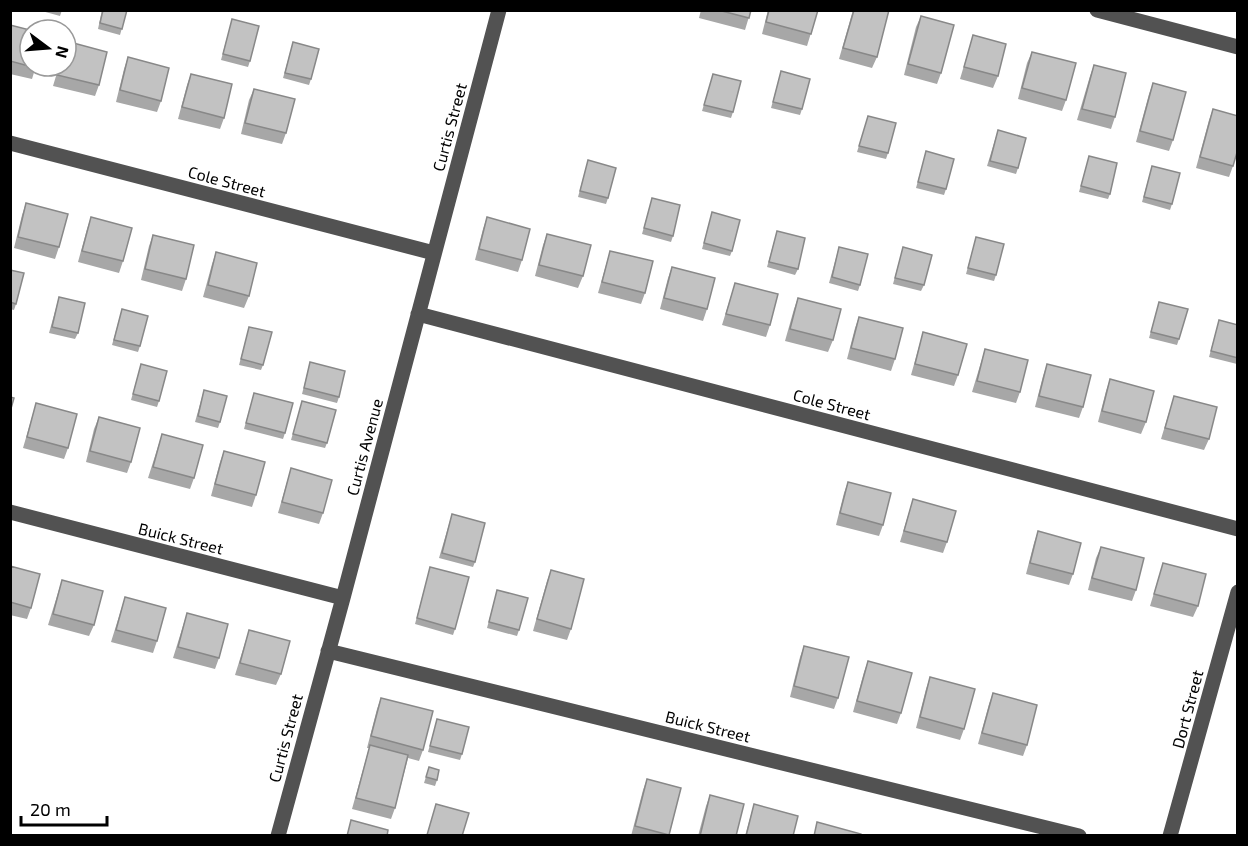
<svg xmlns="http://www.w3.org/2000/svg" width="1248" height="846" viewBox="0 0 1248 846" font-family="'Exo 2',sans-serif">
  <rect width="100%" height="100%" fill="#fff"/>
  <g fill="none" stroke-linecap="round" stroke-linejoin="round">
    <path stroke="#525252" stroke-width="15" d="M1097,10L1238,47
      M10,143L434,253
      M418,314L1238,529
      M10,512L343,598
      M328,651L1079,836
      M278,836L343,598L499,10
      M1170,836L1238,592"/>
  </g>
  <path fill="#a7a7a7" d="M38,10H62L60,16Z
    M102,10H127L120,35L98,29Z
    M701,10H751L745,30L699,18Z
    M768,10H818L807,46L762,34Z
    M853,10H889L877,57L872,68L839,59Z
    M921,16L941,73L937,84L904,75L916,27Z
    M232,19L250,61L248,67L221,60Z
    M10,25L36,66L32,79L10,74Z
    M973,35L998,76L993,88L960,79Z
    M293,42L311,79L309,85L283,78Z
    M1032,52L1066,100L1062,111L1018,99L1027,63Z
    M128,57L161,101L157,112L116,102L124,69Z
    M1094,65L1115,117L1111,129L1077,120L1090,76Z
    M59,66H66L99,85L95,96L53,86Z
    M781,71L802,109L800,115L771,108Z
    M191,74L224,118L220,129L178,119L187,85Z
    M713,74L733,112L731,118L702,111Z
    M1153,83L1173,140L1169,151L1136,142L1149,94Z
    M254,89L286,133L282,144L241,134L249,100Z
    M1213,109L1233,166L1229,177L1196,168L1209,120Z
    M868,116L888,153L886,159L857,152Z
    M998,130L1018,168L1016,174L987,166Z
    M926,151L946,189L944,195L916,188Z
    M1089,156L1110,194L1108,199L1079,192Z
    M588,160L608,198L606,204L578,197Z
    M1152,166L1172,204L1170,210L1142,202Z
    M652,198L673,236L671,242L642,234Z
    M26,203L59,247L55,259L14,248L22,215Z
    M712,212L732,251L730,256L702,249Z
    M91,217L123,261L119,273L78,262L87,229Z
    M487,217L522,260L518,272L475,260L483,229Z
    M777,231L798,269L795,275L767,267Z
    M547,234L583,276L578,288L535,276L543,245Z
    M153,235L186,279L182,291L141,280L149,246Z
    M976,237L996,275L994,281L966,274Z
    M839,247L860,285L858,291L829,283Z
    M903,247L924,285L921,291L893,284Z
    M610,251L645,293L641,304L598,293Z
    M216,252L249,296L244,308L203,297L212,264Z
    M672,267L707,309L703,321L660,309L668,278Z
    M10,270L16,304L14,310L10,309Z
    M735,283L770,325L766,337L722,325Z
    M59,297L78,333L75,339L49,333Z
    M798,298L833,340L828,352L785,341L794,309Z
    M1159,302L1179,339L1177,345L1149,338Z
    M122,309L140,346L138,352L112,345Z
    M859,317L895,359L891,371L847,359L855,328Z
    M1219,320L1238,325L1237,364L1209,357Z
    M249,327L263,365L261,370L239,365Z
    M923,332L958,375L954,386L911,375Z
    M985,349L1020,392L1016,403L972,392Z
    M310,362L339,397L337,403L302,394Z
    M141,364L159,401L157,407L131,400Z
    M1047,364L1083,407L1079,418L1035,407L1043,376Z
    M1110,379L1146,422L1141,434L1098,422L1106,391Z
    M204,390L220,422L218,428L195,422Z
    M254,393L285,433L283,439L244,429Z
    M1174,396L1209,439L1204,450L1161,439Z
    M302,401L327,443L325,448L291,440Z
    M36,403L68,448L64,459L23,448Z
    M99,417L131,462L127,473L86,462L94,429Z
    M162,434L194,478L190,489L148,478Z
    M224,451L256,495L252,507L211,496L220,462Z
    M291,468L323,513L319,524L278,513Z
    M848,482L883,525L879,536L836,525L844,493Z
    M913,499L947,542L943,553L900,542Z
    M452,514L475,562L473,567L439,558Z
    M1038,531L1073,574L1069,585L1026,574L1034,543Z
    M1101,547L1136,590L1132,601L1088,590L1096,558Z
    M1163,563L1198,606L1193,617L1150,606Z
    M10,566L31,608L27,619L10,615Z
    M430,567L455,629L453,635L415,624Z
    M551,570L571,629L567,640L533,631L547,581Z
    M62,580L94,625L89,636L48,625Z
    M497,590L519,630L517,636L487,628Z
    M125,597L157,641L153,653L111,642Z
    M187,613L219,658L215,669L173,658Z
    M249,630L281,674L276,685L235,675Z
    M804,646L838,698L834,709L790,697L800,657Z
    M868,661L901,713L897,724L853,712L864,672Z
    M930,677L964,729L960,740L916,728L926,689Z
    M993,693L1027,745L1023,756L978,744L989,704Z
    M381,698L423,750L419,761L408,758L395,808L391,819L352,809L369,748H367L377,709Z
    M437,719L462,754L460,760L428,752Z
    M429,767L437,780L435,786L424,783Z
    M647,779L681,788L669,836H631L643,790Z
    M710,795L736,836H698L706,806Z
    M754,804L793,836H745Z"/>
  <path fill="#c2c2c2" stroke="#888" stroke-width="1.5" d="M103,10H127L122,29L100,23Z
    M718,10H751L749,18Z
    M769,10H818L811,34L766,22Z
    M854,10H889L877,57L843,48Z
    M921,16L954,25L941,73L908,64Z
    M232,19L259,26L250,61L223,54Z
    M10,25L30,30V66H36V68L10,61Z
    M973,35L1006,44L998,76L964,67Z
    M66,41L107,52L99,85L57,75L60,66H66Z
    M293,42L319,49L311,79L285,73Z
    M1032,52L1076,63L1066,100L1022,88Z
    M128,57L169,68L161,101L120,90Z
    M1094,65L1126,73L1115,117L1082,109Z
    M781,71L810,79L802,109L773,102Z
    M191,74L232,84L224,118L182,107Z
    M713,74L741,81L733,112L704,105Z
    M1153,83L1186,92L1173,140L1140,131Z
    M254,89L295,99L286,133L245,123Z
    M1213,109L1238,116V149L1233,166L1200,157Z
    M868,116L896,123L888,153L859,146Z
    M998,130L1026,138L1018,168L990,161Z
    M926,151L954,159L946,189L918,182Z
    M1089,156L1117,163L1110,194L1081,186Z
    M588,160L616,168L608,198L580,191Z
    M1152,166L1180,173L1172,204L1144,197Z
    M652,198L680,205L673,236L644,228Z
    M26,203L68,214L59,247L18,237Z
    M712,212L740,220L732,251L704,243Z
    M91,217L132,228L123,261L82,251Z
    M487,217L530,229L522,260L479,249Z
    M777,231L805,238L798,269L769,262Z
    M547,234L591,245L583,276L539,265Z
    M153,235L194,245L186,279L145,269Z
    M976,237L1004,244L996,275L968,268Z
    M839,247L868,254L860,285L832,277Z
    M903,247L932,255L924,285L895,278Z
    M610,251L653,261L645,293L602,282Z
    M216,252L257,263L249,296L208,285Z
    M672,267L715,278L707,309L664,298Z
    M10,270L24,273L16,304L10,302Z
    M735,283L778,294L770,325L726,314Z
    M59,297L85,303L78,333L52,327Z
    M798,298L841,309L833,340L790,329Z
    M1159,302L1188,309L1179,339L1151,332Z
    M122,309L148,316L140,346L114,340Z
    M859,317L903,328L895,359L851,348Z
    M1219,320L1238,325V358L1211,351Z
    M249,327L272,332L263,365L241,359Z
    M923,332L967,344L958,375L915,364Z
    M985,349L1028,360L1020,392L977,381Z
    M310,362L345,371L339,397L304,388Z
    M141,364L167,371L159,401L133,394Z
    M1047,364L1091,375L1083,407L1039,396Z
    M1110,379L1154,391L1146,422L1102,411Z
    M204,390L227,396L220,422L198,416Z
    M254,393L293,403L285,433L246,423Z
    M1174,396L1217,407L1209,439L1165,428Z
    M10,397L14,398L10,412Z
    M302,401L336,410L327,443L293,434Z
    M36,403L77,414L68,448L27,437Z
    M99,417L140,428L131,462L90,451Z
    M162,434L203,445L194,478L153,467Z
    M224,451L265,462L256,495L215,484Z
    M291,468L332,480L323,513L282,502Z
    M848,482L891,493L883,525L840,513Z
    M913,499L956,511L947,542L904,531Z
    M452,514L485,523L475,562L442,553Z
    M1038,531L1081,543L1073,574L1030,563Z
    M1101,547L1144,558L1136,590L1092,578Z
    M1163,563L1206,574L1198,606L1154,594Z
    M10,566L40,574L31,608L10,602Z
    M430,567L469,577L455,629L417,618Z
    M551,570L584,579L571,629L537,619Z
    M62,580L103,591L94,625L53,614Z
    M497,590L528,598L519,630L489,622Z
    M125,597L166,608L157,641L116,630Z
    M187,613L228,624L219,658L178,647Z
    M249,630L290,641L281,674L240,663Z
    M804,646L849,657L838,698L794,686Z
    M868,661L912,673L901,713L857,701Z
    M930,677L975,689L964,729L920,717Z
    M993,693L1037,705L1027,745L982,733Z
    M381,698L433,711L423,750L371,736Z
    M437,719L469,727L462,754L430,746Z
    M370,745L408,755L395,808L356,798Z
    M429,767L439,770L437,780L426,777Z
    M647,779L681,788L669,835L635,826Z
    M710,795L744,804L736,836H700Z
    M436,804L469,813L462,836L427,835Z
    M754,804L798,816L793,836H746Z
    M351,820L388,830L387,836H347Z
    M817,822L861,834V836H814Z"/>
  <g text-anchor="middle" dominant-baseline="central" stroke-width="4.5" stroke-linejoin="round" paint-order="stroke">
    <g font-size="16" fill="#000" stroke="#fff">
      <text transform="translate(449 127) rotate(-75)">Curtis Street</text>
      <text transform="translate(227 181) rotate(15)">Cole Street</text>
      <text transform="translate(832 404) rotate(15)">Cole Street</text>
      <text transform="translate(364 447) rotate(-75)">Curtis Avenue</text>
      <text transform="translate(181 538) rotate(14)">Buick Street</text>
      <text transform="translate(1187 709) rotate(-75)">Dort Street</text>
      <text transform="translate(708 726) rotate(14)">Buick Street</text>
      <text transform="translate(285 738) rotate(-75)">Curtis Street</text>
    </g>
  </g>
  <rect width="1248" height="846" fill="none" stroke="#000000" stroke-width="24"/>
  <g transform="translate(48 48) rotate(106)"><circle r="28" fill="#ffffff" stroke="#999999" stroke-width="1.5"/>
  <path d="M0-4.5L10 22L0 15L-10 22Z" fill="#000000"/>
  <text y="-9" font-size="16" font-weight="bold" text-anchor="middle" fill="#000000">N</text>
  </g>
  <path d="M21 816v9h86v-9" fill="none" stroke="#000000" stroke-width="3"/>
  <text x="30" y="816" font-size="18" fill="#000000" stroke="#ffffff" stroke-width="4.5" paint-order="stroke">20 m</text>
</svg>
